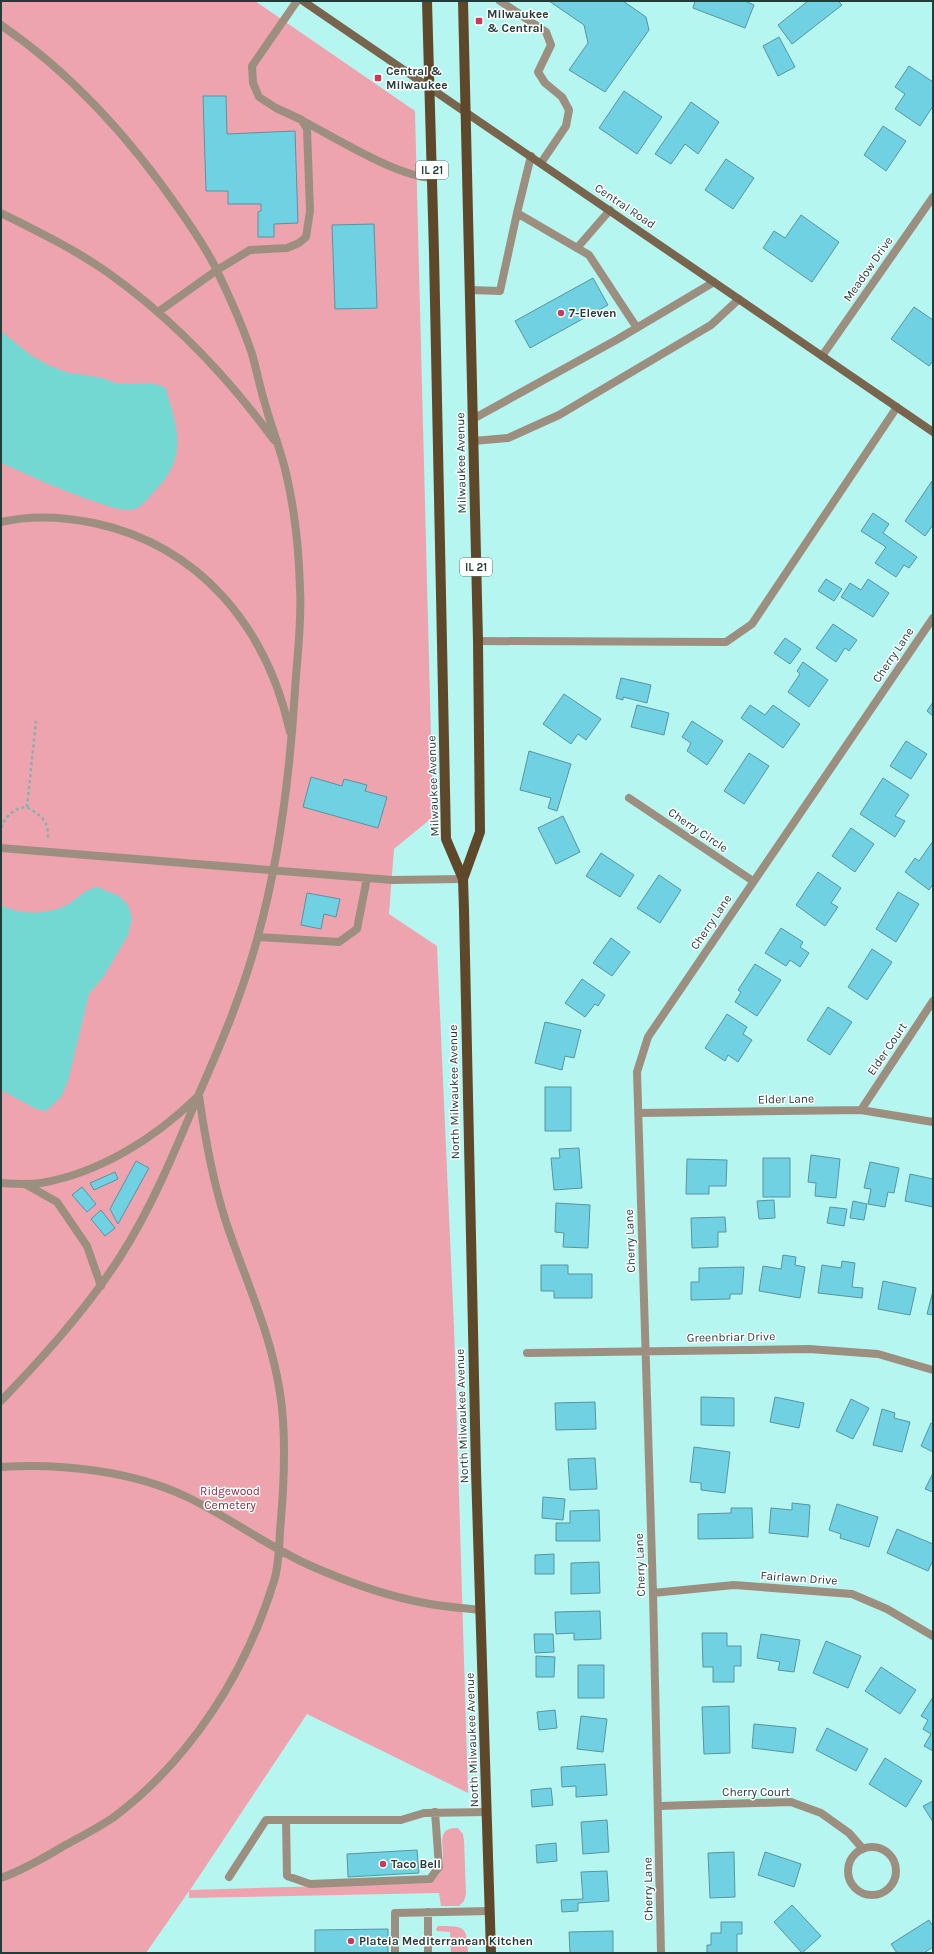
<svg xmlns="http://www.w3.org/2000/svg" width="934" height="1954" viewBox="0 0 934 1954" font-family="Karla,sans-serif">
  <rect width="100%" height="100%" fill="#b6f6f1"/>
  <path fill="#eea4ae" d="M1,1H255L415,111L433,817L394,849L389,914L437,946L454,1327L468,1793L307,1714L190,1890L428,1883C461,1868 424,1827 458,1828L463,1834L464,1840L466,1894L464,1901L459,1906H441L439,1893L189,1898V1891L146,1953H1Z
    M438,1926C465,1926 467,1926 468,1953H451L450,1932L437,1931L436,1929Z"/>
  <path fill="#73d8d2" d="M1,331L29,354L46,364L65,372L102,378L118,384L150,383L165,387C178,430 189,457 153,493C147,500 139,510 129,510C119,510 108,506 99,503C65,492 33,477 1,463Z
    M97,887L119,896L128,905L132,918L128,935L104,976L89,994L68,1081L61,1097L46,1111L36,1109L1,1090V905C20,916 52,915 70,903C80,896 85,890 97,887Z"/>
  <path fill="#6fd1e2" stroke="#59949f" d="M549,1H623L646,17L649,30L605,92L569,70L588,43L584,25Z
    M695,1H745L754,5L745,28L693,8Z
    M808,1H838L842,5L792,44L778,25Z
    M779,37L795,67L778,76L763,46Z
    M909,66L933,82V106L920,126L895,109L905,94L895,87Z
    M624,91L662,117L637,154L599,128Z
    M203,96H226L227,134L295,131L298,223L274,224V237H258V212L261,211V204H228V191H206Z
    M691,102L719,122L698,154L685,144L671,164L655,154Z
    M883,126L906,141L886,171L864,155Z
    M726,159L754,178L733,209L705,190Z
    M801,215L839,242L812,282L763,248L774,231L785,238Z
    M374,224L377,308L335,309L332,225Z
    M593,278L608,305L530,348L515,321Z
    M914,307L933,320V361L929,366L891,339Z
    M932,481L933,525L925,536L905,521Z
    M873,513L889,524L883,533L917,557L909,568L904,565L896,577L875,563L886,547L861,531Z
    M826,579L842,589L834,601L818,591Z
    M868,579L889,593L873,617L841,597L850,583L861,590Z
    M833,624L857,640L849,651L845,648L836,662L816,648Z
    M785,638L801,649L790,664L774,653Z
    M803,662L828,680L809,707L788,692L800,674L797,671Z
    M621,678L651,685L647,703L623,697V700L616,698Z
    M564,694L601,719L586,740L578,734L571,744L543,724Z
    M933,702V716L927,711Z
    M637,705L669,713L664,735L631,727Z
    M750,705L765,715L773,705L800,724L783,748L741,718Z
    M692,721L723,741L707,765L687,751L691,743L682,737Z
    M906,741L927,754L911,779L890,766Z
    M529,751L571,764L557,811L548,808L551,798L520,790Z
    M749,753L769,766L744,804L724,791Z
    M311,777L342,786L344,779L367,785L365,791L387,797L378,828L303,807Z
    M883,778L909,795L895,816L905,821L895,837L860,814Z
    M563,816L580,852L556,864L538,828Z
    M851,828L874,844L855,872L832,856Z
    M933,841V884L929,890L905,872L915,858L919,861Z
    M601,853L634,875L620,897L586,876Z
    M818,872L841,888L831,903L838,907L825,926L796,905Z
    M659,875L681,890L660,923L637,908Z
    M898,892L919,904L896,942L876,929Z
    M307,893L340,899L336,917L324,914L321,929L301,925Z
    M781,928L803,942L800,947L809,953L800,967L790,960L786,966L765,953Z
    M611,938L630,952L612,976L593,963Z
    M872,949L892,962L867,1000L848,987Z
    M755,964L781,980L757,1016L735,1002L741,992L738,990Z
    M582,979L605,995L598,1006L595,1004L585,1017L565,1003Z
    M828,1007L852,1022L830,1055L807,1040Z
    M727,1014L747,1027L743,1034L752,1040L738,1062L728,1055L725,1061L705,1048Z
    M545,1022L581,1030L574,1058L565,1056L562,1070L535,1063Z
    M545,1087H571V1131H545Z
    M579,1148L582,1188L554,1190L551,1158H560L559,1149Z
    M811,1155L840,1159L836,1198L815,1196L816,1183L808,1182Z
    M763,1158H790V1197H763Z
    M687,1159L727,1160L726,1186H709V1194H686Z
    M136,1161L149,1168L118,1224L110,1209Z
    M870,1162L899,1168L894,1193L888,1192L885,1207L868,1204L871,1189L864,1188Z
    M115,1172L118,1179L94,1190L90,1183Z
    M910,1174L933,1179V1207L905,1201Z
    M82,1187L96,1204L87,1212L72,1195Z
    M774,1200L775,1218L759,1219L757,1201Z
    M853,1201L867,1204L864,1220L850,1218Z
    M556,1203L590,1205L588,1248L563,1247L564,1233L555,1232Z
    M830,1207L847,1209L844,1226L827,1223Z
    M101,1210L115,1228L105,1236L91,1219Z
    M725,1217L726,1232H718V1247L692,1248L691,1218Z
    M783,1255L796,1257L795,1265L805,1267L800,1298L759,1291L763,1266L781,1269Z
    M842,1261L855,1263L852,1287L863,1288L862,1298L818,1293L822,1265L841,1268Z
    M541,1265H568V1274H592V1298H554V1291H541Z
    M744,1267L742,1294H730V1299L691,1300V1282H699V1268Z
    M883,1281L916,1288L910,1315L878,1309Z
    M933,1291V1315L927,1314Z
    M701,1397L734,1398V1426L701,1425Z
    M775,1397L804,1403L799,1428L770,1422Z
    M851,1399L869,1408L853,1439L836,1431Z
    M595,1402L596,1429L556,1430L555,1403Z
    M882,1409L895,1413L894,1418L910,1422L902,1452L873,1445Z
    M931,1423L933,1424V1452L921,1446Z
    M694,1447L730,1452L725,1493L701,1490V1483L690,1482Z
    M595,1458L597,1489L570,1490L568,1459Z
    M933,1473V1492L925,1489Z
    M543,1497L565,1499L563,1520L542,1518Z
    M792,1503L810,1505L808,1537L769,1533L771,1508L792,1510Z
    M837,1504L878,1517L869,1547L840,1538L841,1534L829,1530Z
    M731,1508H752L753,1538L698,1539V1514L731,1513Z
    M599,1510L600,1541H556V1523H570V1511Z
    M897,1529L933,1544V1560L928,1571L887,1553Z
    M554,1554V1574H535V1555Z
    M599,1562L600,1593L571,1594V1563Z
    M600,1611L601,1639L574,1640V1633L556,1634L555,1612Z
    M702,1633H727V1646H741V1666H734V1682H713V1667H703Z
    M534,1634H553L554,1652L535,1653Z
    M761,1634L800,1640L794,1672L778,1670L780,1662L757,1658Z
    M826,1641L861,1656L848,1688L813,1673Z
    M536,1656L555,1657L554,1677H536Z
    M578,1665H604V1698H578Z
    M881,1667L916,1690L900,1714L865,1691Z
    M933,1697V1751L924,1746L931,1734L923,1729L928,1720L921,1716Z
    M729,1706L730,1753L704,1754L702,1707Z
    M555,1710L557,1728L539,1730L537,1712Z
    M581,1716L607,1719L603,1752L577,1749Z
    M754,1724L796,1728L793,1753L752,1748Z
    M827,1728L868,1749L856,1771L816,1750Z
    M885,1758L922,1781L906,1807L869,1784Z
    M605,1764L607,1795L576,1797V1786L562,1787L561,1767Z
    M551,1788L553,1805L532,1807L531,1790Z
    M933,1801V1822L923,1806Z
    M607,1820L609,1852L583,1854L581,1822Z
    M556,1843L557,1861L537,1863L536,1845Z
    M417,1850L419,1873L348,1877L347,1854Z
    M734,1852L735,1897L710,1898L708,1853Z
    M765,1852L801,1864L794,1887L758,1875Z
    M607,1871L609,1901L578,1903V1911L562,1912L561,1900L583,1899L581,1872Z
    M792,1905L821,1936L802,1953L774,1922Z
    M929,1920L933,1926V1947L924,1953H897L891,1944Z
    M721,1922H742V1934H737V1953H707V1945H711V1933H721Z
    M388,1929V1953H315V1930Z
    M613,1931V1953H570L569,1932Z"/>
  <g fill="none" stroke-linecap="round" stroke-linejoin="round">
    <path stroke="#80b2ae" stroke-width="2.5" stroke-dasharray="3 3" stroke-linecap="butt" d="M27,807L36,721
      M1,828C6,815 14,808 27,807C44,818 48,820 48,840"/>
    <path stroke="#9d8f7f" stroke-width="8" d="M500,1L546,32L551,45L538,72L545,83L562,97L569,110L566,126L541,163
      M1,25C73,74 134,143 183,215C196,234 210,254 219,275C231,300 243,327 252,354C257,371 260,389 266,407C272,429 281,451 286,473C295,511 299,551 300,589C302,623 297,657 295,690C290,773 280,856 258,936C243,992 221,1044 198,1096C175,1151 152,1207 120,1257C86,1310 44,1356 1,1401
      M303,121C336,138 396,176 432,178
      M531,156L517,213L577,248L610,210
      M1,213C37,231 74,249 107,272C172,318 227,376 274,440
      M577,248L589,255L637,328
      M470,290L500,291L517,213
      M158,312L217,270L250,250L287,248L299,243L306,237L310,211L307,129L302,120L276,108L259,97L253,83L252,66L297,1
      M473,419L618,339L714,282
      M473,441L508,438L559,415L711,325L739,299
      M1,522C31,515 65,517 94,523C201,546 267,628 290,732
      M478,641L726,642L752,624L897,407
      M1,848L392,880L463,879
      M258,937L339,942L357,929L367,878
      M1,1183C13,1184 28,1185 41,1183C99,1173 154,1139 196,1098
      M25,1184L57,1202L87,1246L101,1286
      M1,1467C61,1463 133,1471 187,1497C229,1517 267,1546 309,1565C347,1582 389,1597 430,1604C446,1607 464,1608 481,1610
      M286,1820L287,1876L310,1884L430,1879L439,1867L435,1812
      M229,1877L266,1820H401L424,1813L487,1812
      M1,1878C23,1870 42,1859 62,1847C80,1837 98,1828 114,1817C191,1759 246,1672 274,1581C279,1565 279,1547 280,1531C284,1487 287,1436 280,1393C271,1333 245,1279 226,1222C213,1182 205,1138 199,1096
      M428,1912V1953
      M395,1953V1913L490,1911"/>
    <path stroke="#9d8f7f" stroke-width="8" d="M822,356L933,197
      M629,798L753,881
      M861,1110L933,1001
      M639,1113L861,1110L933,1122
      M527,1353L809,1349L878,1354L933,1370
      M653,1593L734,1585L852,1594L887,1609L933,1636
      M659,1806L791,1802L821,1813L849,1833L863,1849
      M848 1871a24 24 0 1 1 48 0a24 24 0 1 1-48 0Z
      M661,1953L653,1593L637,1072L648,1037L933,618"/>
    <path stroke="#79644d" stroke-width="8" d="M303,1L933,432"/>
    <path stroke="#5f472a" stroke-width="10" d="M427,1L434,253L446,839L463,879
      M463,1L478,641L480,832L463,879L464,910L476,1470L491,1953"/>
  </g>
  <g fill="#c8395c" stroke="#fff" stroke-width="1.5">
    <rect x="475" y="17" width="8" height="8" rx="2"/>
    <rect x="374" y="74" width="8" height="8" rx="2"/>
    <circle cx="561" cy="313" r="4"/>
    <circle cx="383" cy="1864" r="4"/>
    <circle cx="351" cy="1941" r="4"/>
  </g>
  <g text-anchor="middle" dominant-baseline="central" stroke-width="3" stroke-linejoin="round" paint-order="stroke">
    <g fill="#fff" stroke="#647675" stroke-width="1">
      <rect x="416" y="161" width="32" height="18" rx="3"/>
      <rect x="460" y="558" width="32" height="18" rx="3"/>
    </g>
    <g font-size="11" font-weight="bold" fill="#223c3a">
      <text x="432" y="170">IL 21</text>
      <text x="476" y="567">IL 21</text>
    </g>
    <g font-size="12" font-weight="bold" fill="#223c3a" stroke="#fff" text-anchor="start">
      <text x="487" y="14">Milwaukee<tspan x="487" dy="14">&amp; Central</tspan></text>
      <text x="386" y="71">Central &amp;<tspan x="386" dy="14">Milwaukee</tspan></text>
      <text x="569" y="313">7-Eleven</text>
      <text x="391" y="1864">Taco Bell</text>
      <text x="359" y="1941">Plateia Mediterranean Kitchen</text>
    </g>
    <g font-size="12" fill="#223c3a" stroke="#fff">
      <text transform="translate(625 206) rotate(34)">Central Road</text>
      <text transform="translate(868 269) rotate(-55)">Meadow Drive</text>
      <text transform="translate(461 463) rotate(-91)">Milwaukee Avenue</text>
      <text transform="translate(893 655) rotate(-56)">Cherry Lane</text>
      <text transform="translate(433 786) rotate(-92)">Milwaukee Avenue</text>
      <text transform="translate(698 830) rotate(34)">Cherry Circle</text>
      <text transform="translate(711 922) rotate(-56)">Cherry Lane</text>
      <text transform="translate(887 1049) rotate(-56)">Elder Court</text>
      <text transform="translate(454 1092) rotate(-91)">North Milwaukee Avenue</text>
      <text transform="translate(786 1099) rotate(-1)">Elder Lane</text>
      <text transform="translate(630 1241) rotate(-92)">Cherry Lane</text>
      <text transform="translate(731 1337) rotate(-1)">Greenbriar Drive</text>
      <text transform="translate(462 1416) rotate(-92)">North Milwaukee Avenue</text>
      <text transform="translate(640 1565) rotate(-92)">Cherry Lane</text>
      <text transform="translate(799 1578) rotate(4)">Fairlawn Drive</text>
      <text transform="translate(472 1740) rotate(-92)">North Milwaukee Avenue</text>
      <text x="756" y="1792">Cherry Court</text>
      <text transform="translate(648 1889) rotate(-91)">Cherry Lane</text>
    </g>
    <g font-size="12" fill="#862a3f" stroke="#fff">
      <text x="230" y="1491">Ridgewood<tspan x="230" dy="14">Cemetery</tspan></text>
    </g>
  </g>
  <rect width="934" height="1954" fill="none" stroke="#223c3a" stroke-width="4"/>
</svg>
